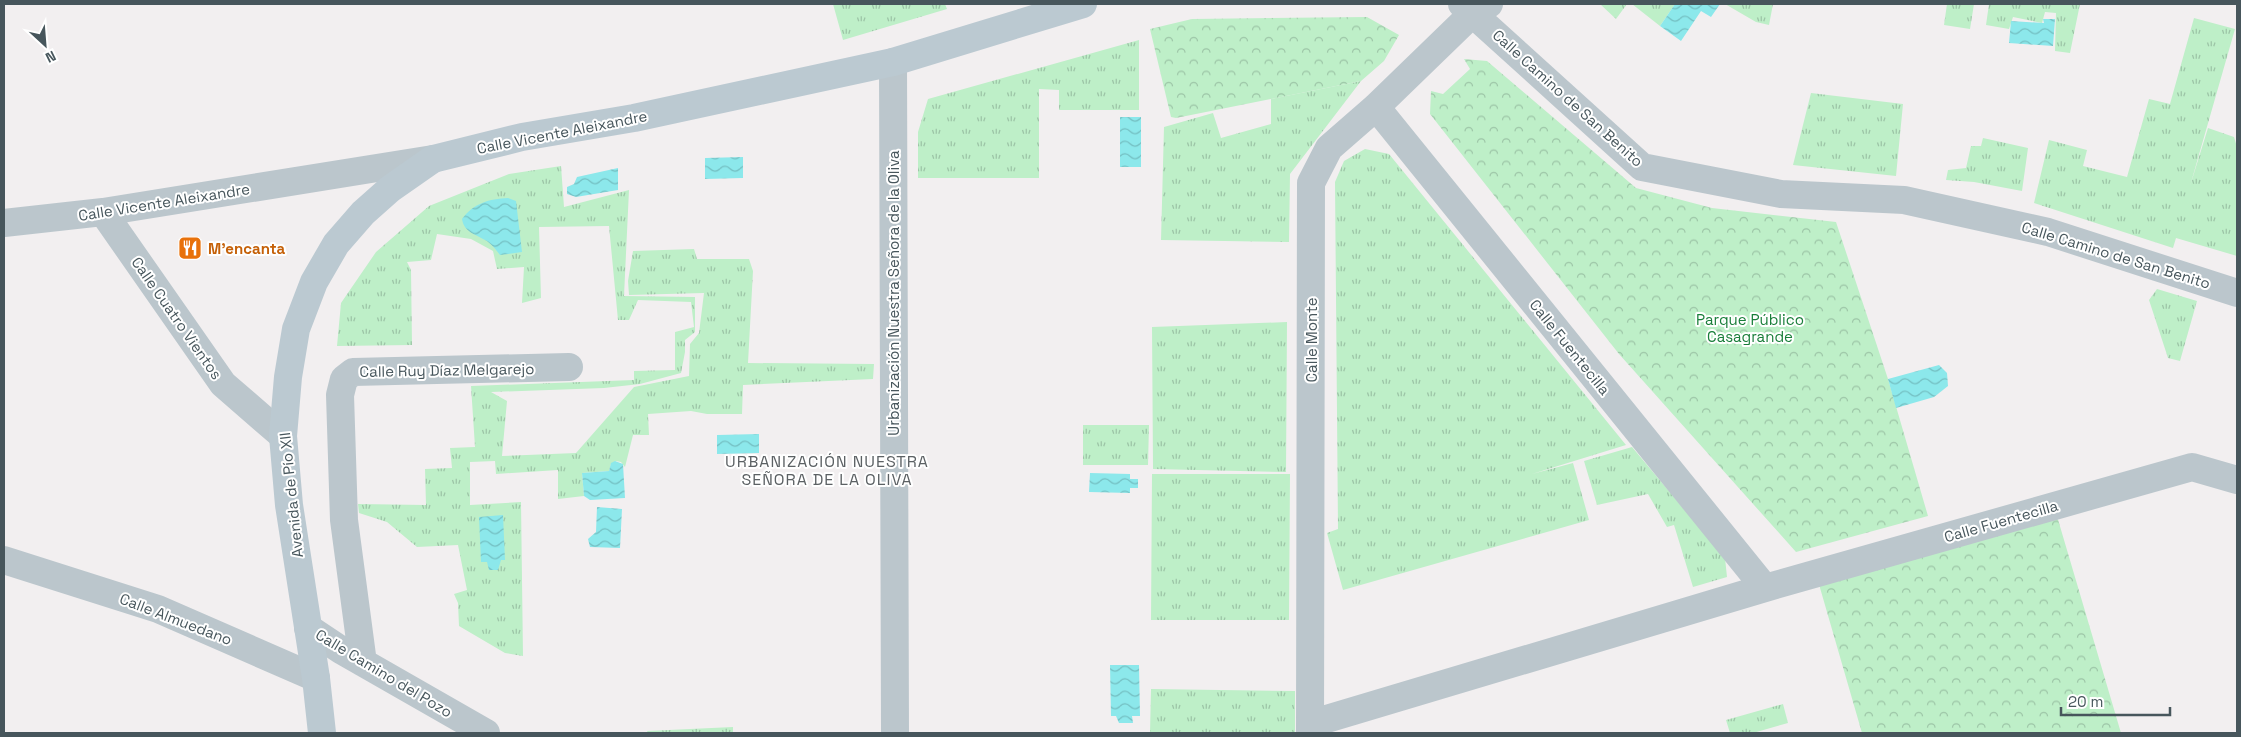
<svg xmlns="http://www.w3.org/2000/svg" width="2241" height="737" viewBox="0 0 2241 737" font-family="'Space Grotesk',sans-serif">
  <defs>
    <pattern id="grass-tufts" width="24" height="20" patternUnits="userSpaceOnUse" patternTransform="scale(1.25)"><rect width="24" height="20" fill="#beefc8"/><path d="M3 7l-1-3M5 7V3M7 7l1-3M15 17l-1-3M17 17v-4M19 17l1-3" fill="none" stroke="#9cc4a6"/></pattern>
    <pattern id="forest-crowns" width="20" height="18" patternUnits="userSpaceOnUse" patternTransform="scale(1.25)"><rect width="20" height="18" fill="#beefc8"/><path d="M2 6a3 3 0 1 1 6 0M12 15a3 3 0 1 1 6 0" fill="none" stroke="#9cc4a6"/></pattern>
    <pattern id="water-waves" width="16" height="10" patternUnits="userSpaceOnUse" patternTransform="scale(1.25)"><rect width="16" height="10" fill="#8ce8eb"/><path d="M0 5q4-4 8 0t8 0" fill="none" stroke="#74bfc2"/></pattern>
  </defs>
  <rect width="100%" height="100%" fill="#f2eff0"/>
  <path fill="url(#grass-tufts)" d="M833,4H945L947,9L843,40Z
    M1600,4H1627L1616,19Z
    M1632,4H1675L1660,26Z
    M1725,4H1773L1769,25L1756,22Z
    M1947,4H1974L1970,29L1944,25Z
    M1989,4H2080L2070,53L2055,51L2056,13L2045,12L2042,23L2013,17L2009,29L1986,25Z
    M2194,18L2235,29L2190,186L2208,128L2234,137L2237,147V256L2176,238L2173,248L2034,203L2049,140L2087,150L2083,166L2127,177L2149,99L2170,104Z
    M1139,40V110H1059V90L1039,89V178H918V132L928,99Z
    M1361,81L1290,174L1289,242L1161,240L1164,127L1213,113L1221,138L1271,124V99Z
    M1811,93L1903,104L1896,176L1793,165Z
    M1983,138L2028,148L2022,191L1974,182L1946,180L1948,170L1966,168L1971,146H1981Z
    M1365,149L1389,154L1626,445L1532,474L1573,463L1589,520L1343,590L1327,533L1338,529L1335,182L1344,161Z
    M561,166L564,207L629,190L624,296L695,297V332L685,340V352L681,373L640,384L604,388L491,392L507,401L502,456L576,453L634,387L689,376L690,344L699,333L704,293L629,295L628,281L633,251L694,249L697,259H749L753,271L748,363L874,364L873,379L743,385L742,414H707L691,411L648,414L649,435H633L625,467L621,462L616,461L611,464L609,471L582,473L584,496L558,499V470L496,474L495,461L470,462V505L521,502L523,656L505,653L459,626L458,603L454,594L467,590L458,545L417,547L387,522L359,513L358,504L426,505L425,469L452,468L450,448L475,447L471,386L634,380V371L675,370V332L694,327L691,302L638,300L629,320H618L609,226L539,227L541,298L522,303L524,267L497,269L493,251L471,239L437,234L431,260L407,262L411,270L412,345L337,346L341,303L376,252L429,206L509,174Z
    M2157,289L2197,301L2180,361L2168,358L2149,300Z
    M1287,322L1286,472L1153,469L1152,327Z
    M1083,425H1149L1148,465H1083Z
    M1632,447L1725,558L1727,577L1693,587L1674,525L1667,527L1648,494L1597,505L1584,461Z
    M1152,474H1290L1289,620H1151Z
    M1151,689L1295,691V733H1150Z
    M1783,704L1788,723L1753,733H1730L1726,720Z
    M733,727V733H648L647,731Z"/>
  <path fill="url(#forest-crowns)" d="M1367,17L1399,35L1384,61L1361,81L1176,118L1171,117L1150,29L1192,19Z
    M1464,59L1487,61L1636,188L1712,208L1836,222L1888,379L1928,516L1796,552L1619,354L1430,114L1431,91L1443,94L1470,69Z
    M2054,506L2121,733H1862L1816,574Z"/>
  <path fill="url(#water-waves)" d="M1675,4H1720L1711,17L1701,11L1681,41L1660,26Z
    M2043,19H2055L2053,46L2009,43L2011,21L2044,23Z
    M1120,117H1141V167H1120Z
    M743,157V178L705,179V158Z
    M618,168V190L576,197L567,194V187L574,184L577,177Z
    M508,198L516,201L522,252L500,255C496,250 491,243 485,240C475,234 464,232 462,219C474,203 489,199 508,198Z
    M1939,365L1947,373L1948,386L1934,397L1896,408L1888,379Z
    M759,434V453L717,454V435Z
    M615,461L623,464L625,498L590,500L584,496L582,473L609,471L611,463Z
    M1090,473L1130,474V479H1138V488H1130V493L1089,492Z
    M597,507L622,509L620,548L590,547L588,539L596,532Z
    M503,515L505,560H501L498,570H489L487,562H481L479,517Z
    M1110,665H1139L1140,716H1132L1133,723H1119L1116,716H1111Z"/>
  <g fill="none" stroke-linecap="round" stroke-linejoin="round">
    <path stroke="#bbc6cc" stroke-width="28" d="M1462,4L1642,167L1781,194L1904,200L2048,232L2237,293
      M893,62L895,733
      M1376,107L1765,588
      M103,212L223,384L283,436
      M4,223L103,212L433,159
      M4,560L158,609L316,678
      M308,628L341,650L486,733
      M363,663L344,520L340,395L344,379L353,372L569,367
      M1310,724L1765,588L2192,467L2237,480
      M1310,733L1311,183L1329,148L1376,107L1473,13L1489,4"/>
    <path stroke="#bbc9d1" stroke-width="28" d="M322,733L316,678L289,505L283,436L288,377L296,329L314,282L336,244L363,213L390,189L433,159L522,137L634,118L893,62L1083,4"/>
  </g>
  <defs>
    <g id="restaurant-square" transform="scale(1.25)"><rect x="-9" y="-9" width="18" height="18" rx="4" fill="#e8710a" stroke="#fff"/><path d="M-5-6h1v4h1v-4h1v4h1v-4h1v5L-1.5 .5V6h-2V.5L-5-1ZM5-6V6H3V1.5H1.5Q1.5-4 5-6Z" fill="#fff"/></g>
  </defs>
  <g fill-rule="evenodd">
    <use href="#restaurant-square" x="190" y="248"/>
  </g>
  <g text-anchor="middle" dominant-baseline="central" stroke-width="4" stroke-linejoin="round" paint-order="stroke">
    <g font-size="15" fill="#47565c" stroke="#fff">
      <text transform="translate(1568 98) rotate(42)">Calle Camino de San Benito</text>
      <text transform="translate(562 132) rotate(-11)">Calle Vicente Aleixandre</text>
      <text transform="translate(164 202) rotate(-9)">Calle Vicente Aleixandre</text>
      <text transform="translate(2116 255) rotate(17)">Calle Camino de San Benito</text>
      <text transform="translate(893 293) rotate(-90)">Urbanización Nuestra Señora de la Oliva</text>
      <text transform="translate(177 318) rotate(55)">Calle Cuatro Vientos</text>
      <text transform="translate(1311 340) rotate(-90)">Calle Monte</text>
      <text transform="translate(1570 347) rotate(51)">Calle Fuentecilla</text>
      <text transform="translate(447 370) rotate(-1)">Calle Ruy Díaz Melgarejo</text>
      <text transform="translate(291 495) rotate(-96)">Avenida de Pío XII</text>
      <text transform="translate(2001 521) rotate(-16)">Calle Fuentecilla</text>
      <text transform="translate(176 619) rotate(21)">Calle Almuedano</text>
      <text transform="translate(384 673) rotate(31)">Calle Camino del Pozo</text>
    </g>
    <g font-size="15" font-weight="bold" fill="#c56008" stroke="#fff" text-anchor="start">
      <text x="208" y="248">M'encanta</text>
    </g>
    <g font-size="15" fill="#187e39" stroke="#fff">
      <text x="1750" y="319">Parque Público<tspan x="1750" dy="17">Casagrande</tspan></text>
    </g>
    <g font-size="16" letter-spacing="1" fill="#5c6164" stroke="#fff">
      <text x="827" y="461">URBANIZACIÓN NUESTRA<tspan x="827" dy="18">SEÑORA DE LA OLIVA</tspan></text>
    </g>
  </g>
  <rect width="2241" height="737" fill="none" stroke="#47565c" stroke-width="10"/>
  <g transform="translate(45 45) rotate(154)" stroke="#ffffff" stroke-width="4" paint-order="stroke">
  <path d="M0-4L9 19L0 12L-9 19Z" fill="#47565c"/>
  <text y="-8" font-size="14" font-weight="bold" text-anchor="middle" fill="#47565c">N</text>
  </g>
  <path d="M2061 707v8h109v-8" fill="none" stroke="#47565c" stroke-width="2.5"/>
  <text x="2068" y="707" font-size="15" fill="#47565c" stroke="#ffffff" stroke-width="4" paint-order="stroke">20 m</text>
</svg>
